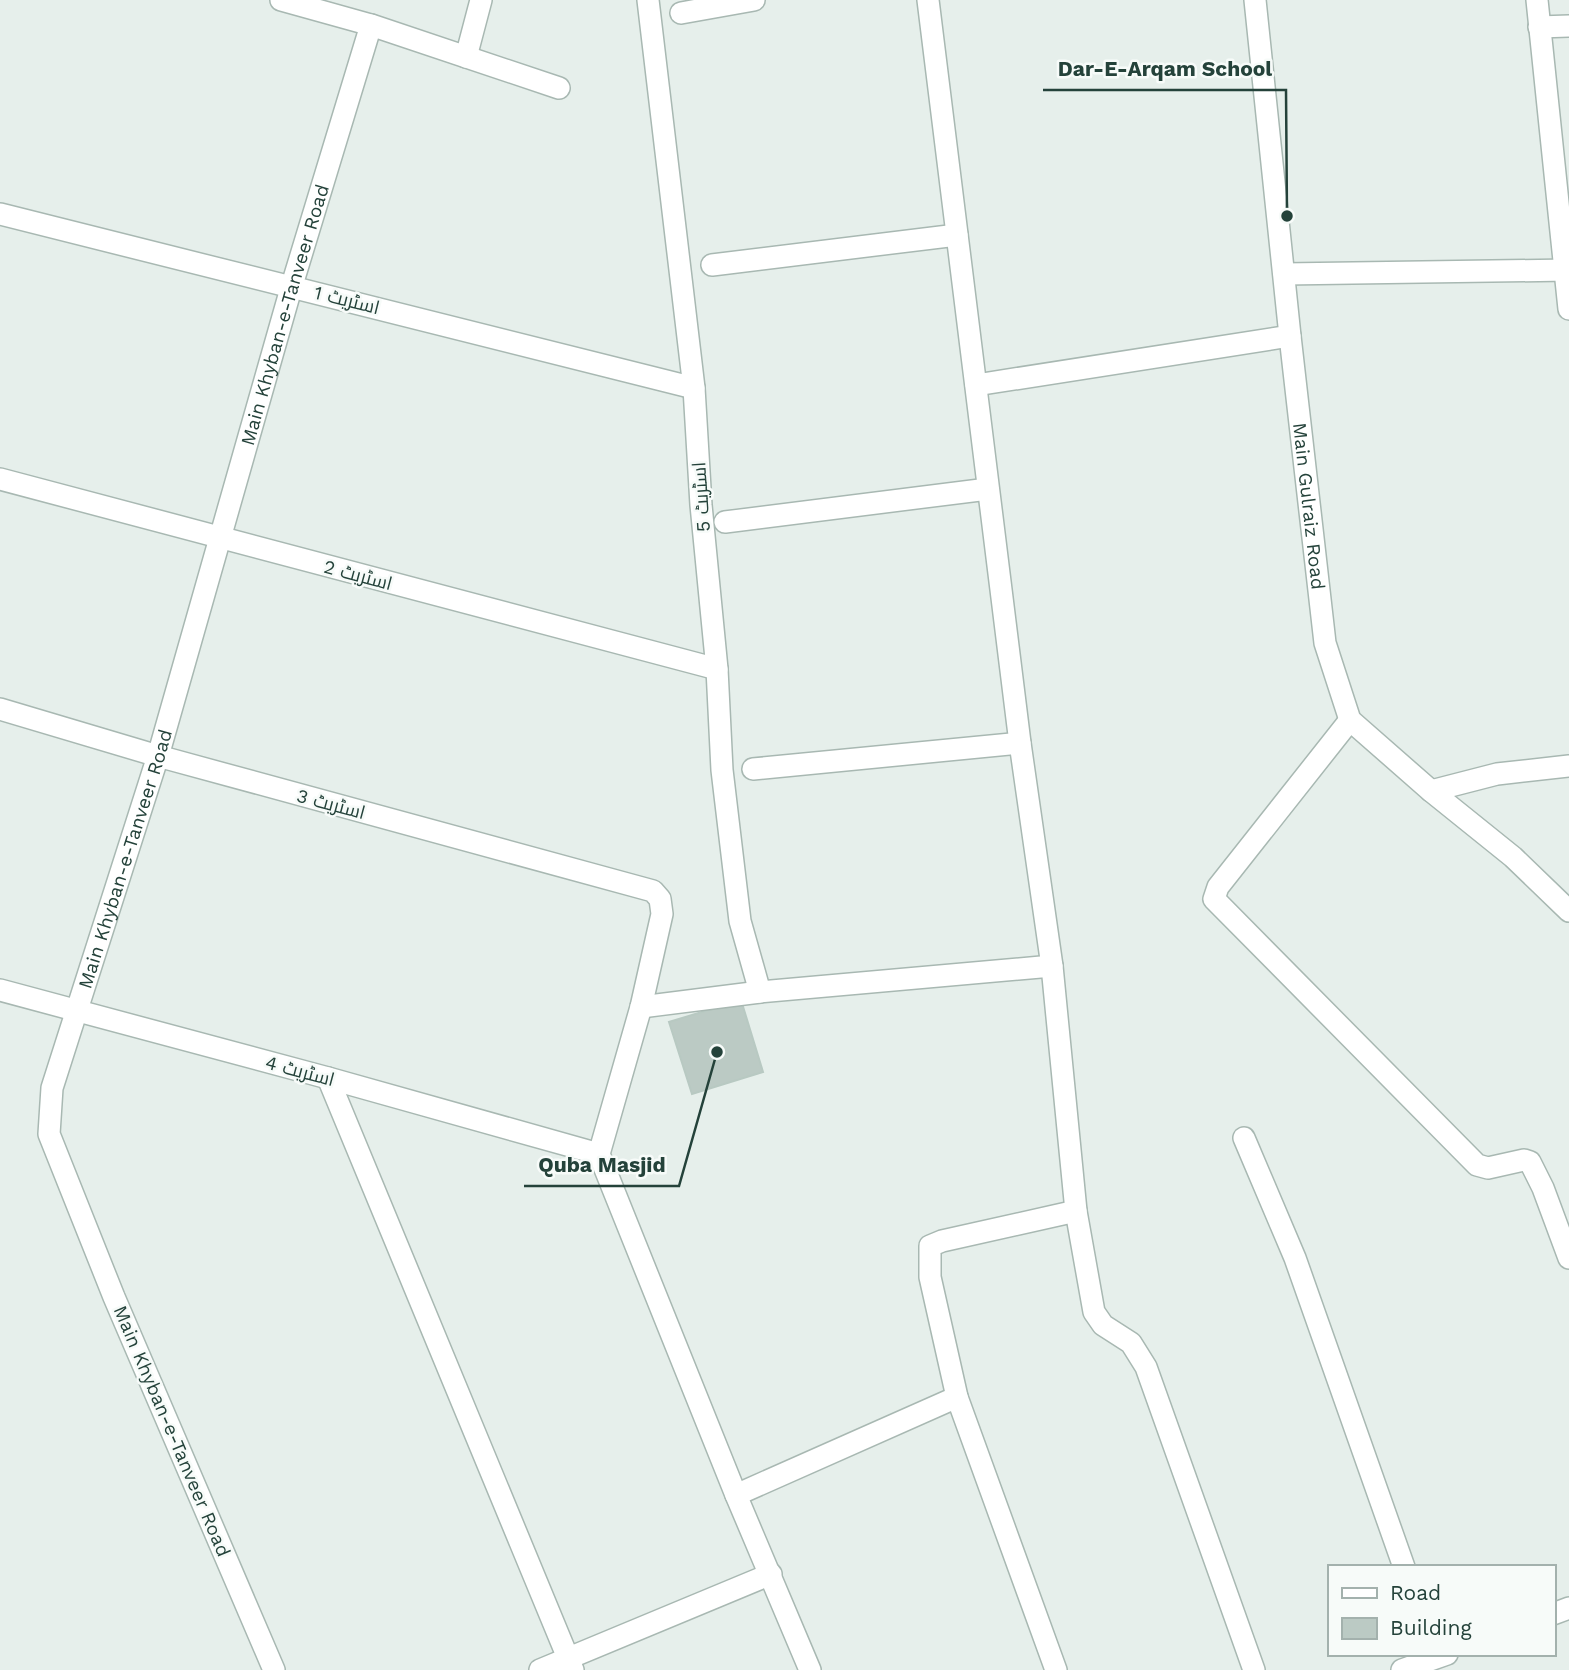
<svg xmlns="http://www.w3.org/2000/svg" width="1569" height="1670" viewBox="0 0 1569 1670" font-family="'Work Sans',Cairo,sans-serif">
  <rect width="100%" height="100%" fill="#e6efeb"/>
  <path fill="#bbcac4" stroke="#b8c9c2" stroke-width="2" d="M741,1000L763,1072L692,1094L669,1022Z"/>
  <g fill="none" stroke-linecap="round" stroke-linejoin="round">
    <g stroke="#a8b8b2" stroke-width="24">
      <g id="minor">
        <path d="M281,0L371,25L559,88"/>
        <path d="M648,0L694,388L701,505L717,669L722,770L740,921L760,992"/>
        <path d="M928,0L1020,743L1052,966L1076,1211L1094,1312L1103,1325L1131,1343L1146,1367L1254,1670"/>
        <path id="s1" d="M1255,0L1290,336L1325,643L1350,720L1431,791L1513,857L1569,911"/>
        <path d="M1537,0L1569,309"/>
        <path d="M681,13L754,0"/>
        <path d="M1539,27L1569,26"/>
        <path d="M466,57L481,0"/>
        <path d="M0,214L694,388"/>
        <path d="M712,265L957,235"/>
        <path d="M1284,274L1569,270"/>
        <path d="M976,385L1290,336"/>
        <path d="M0,479L717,669"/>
        <path d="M725,522L988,489"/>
        <path d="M0,709L158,756L653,891L660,899L662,914L641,1007L599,1154L736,1495L810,1670"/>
        <path d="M1350,720L1218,887L1214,899L1477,1165L1488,1168L1524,1160L1530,1162L1543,1188L1569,1258"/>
        <path d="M753,769L1020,743"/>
        <path d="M1431,791L1497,774L1569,766"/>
        <path d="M0,990L328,1078L599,1154"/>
        <path d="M641,1007L760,992L1052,966"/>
        <path d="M328,1078L573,1670"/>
        <path d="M1244,1138L1295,1258L1404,1567"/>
        <path d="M736,1495L957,1397"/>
        <path d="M1553,1614L1569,1608"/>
        <path id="s2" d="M274,1670L114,1297L49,1134L52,1088L158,756L292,285L371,25"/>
        <path d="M540,1670L771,1574"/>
        <path d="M1056,1670L957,1397L930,1277V1246L942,1241L1076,1211"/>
        <path d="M1402,1670L1447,1654"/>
      </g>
    </g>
    <use href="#minor" stroke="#fff" stroke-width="21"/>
  </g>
  <g text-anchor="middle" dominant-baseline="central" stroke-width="5" stroke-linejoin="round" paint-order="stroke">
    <g font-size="19" fill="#24423a" stroke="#f7fbf9">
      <text transform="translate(347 300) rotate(14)">اسٹریٹ 1</text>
      <text stroke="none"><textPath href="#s2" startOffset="1435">Main Khyban-e-Tanveer Road</textPath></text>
      <text transform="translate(701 497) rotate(-94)">اسٹریٹ 5</text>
      <text stroke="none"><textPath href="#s1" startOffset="509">Main Gulraiz Road</textPath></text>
      <text transform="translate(358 575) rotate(15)">اسٹریٹ 2</text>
      <text transform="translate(331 804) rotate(15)">اسٹریٹ 3</text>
      <text stroke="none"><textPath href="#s2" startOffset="868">Main Khyban-e-Tanveer Road</textPath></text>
      <text transform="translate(300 1071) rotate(15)">اسٹریٹ 4</text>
      <text transform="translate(172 1431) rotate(67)">Main Khyban-e-Tanveer Road</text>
    </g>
  </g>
  <path fill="none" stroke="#24423a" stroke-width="2.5" d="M1287 216L1286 90H1043M717 1052L679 1186H524"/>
  <g fill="#24423a" stroke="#f7fbf9" stroke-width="2.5">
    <circle cx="1287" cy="216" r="7"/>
    <circle cx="717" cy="1052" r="7"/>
  </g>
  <g font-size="21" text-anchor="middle" font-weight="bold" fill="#24423a" stroke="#f7fbf9" stroke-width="5" stroke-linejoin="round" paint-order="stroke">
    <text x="1165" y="76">Dar-E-Arqam School</text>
    <text x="602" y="1172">Quba Masjid</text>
  </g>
  <rect x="1328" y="1565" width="228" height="91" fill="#f7fbf9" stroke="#a3b1ad" stroke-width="2"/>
  <rect x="1342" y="1588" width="35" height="10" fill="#ffffff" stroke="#a3b1ad" stroke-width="2"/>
  <text x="1390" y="1600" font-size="21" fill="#24423a">Road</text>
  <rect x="1342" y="1618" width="35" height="21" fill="#bbcac4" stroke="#a3b1ad" stroke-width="2"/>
  <text x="1390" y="1635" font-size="21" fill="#24423a">Building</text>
</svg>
